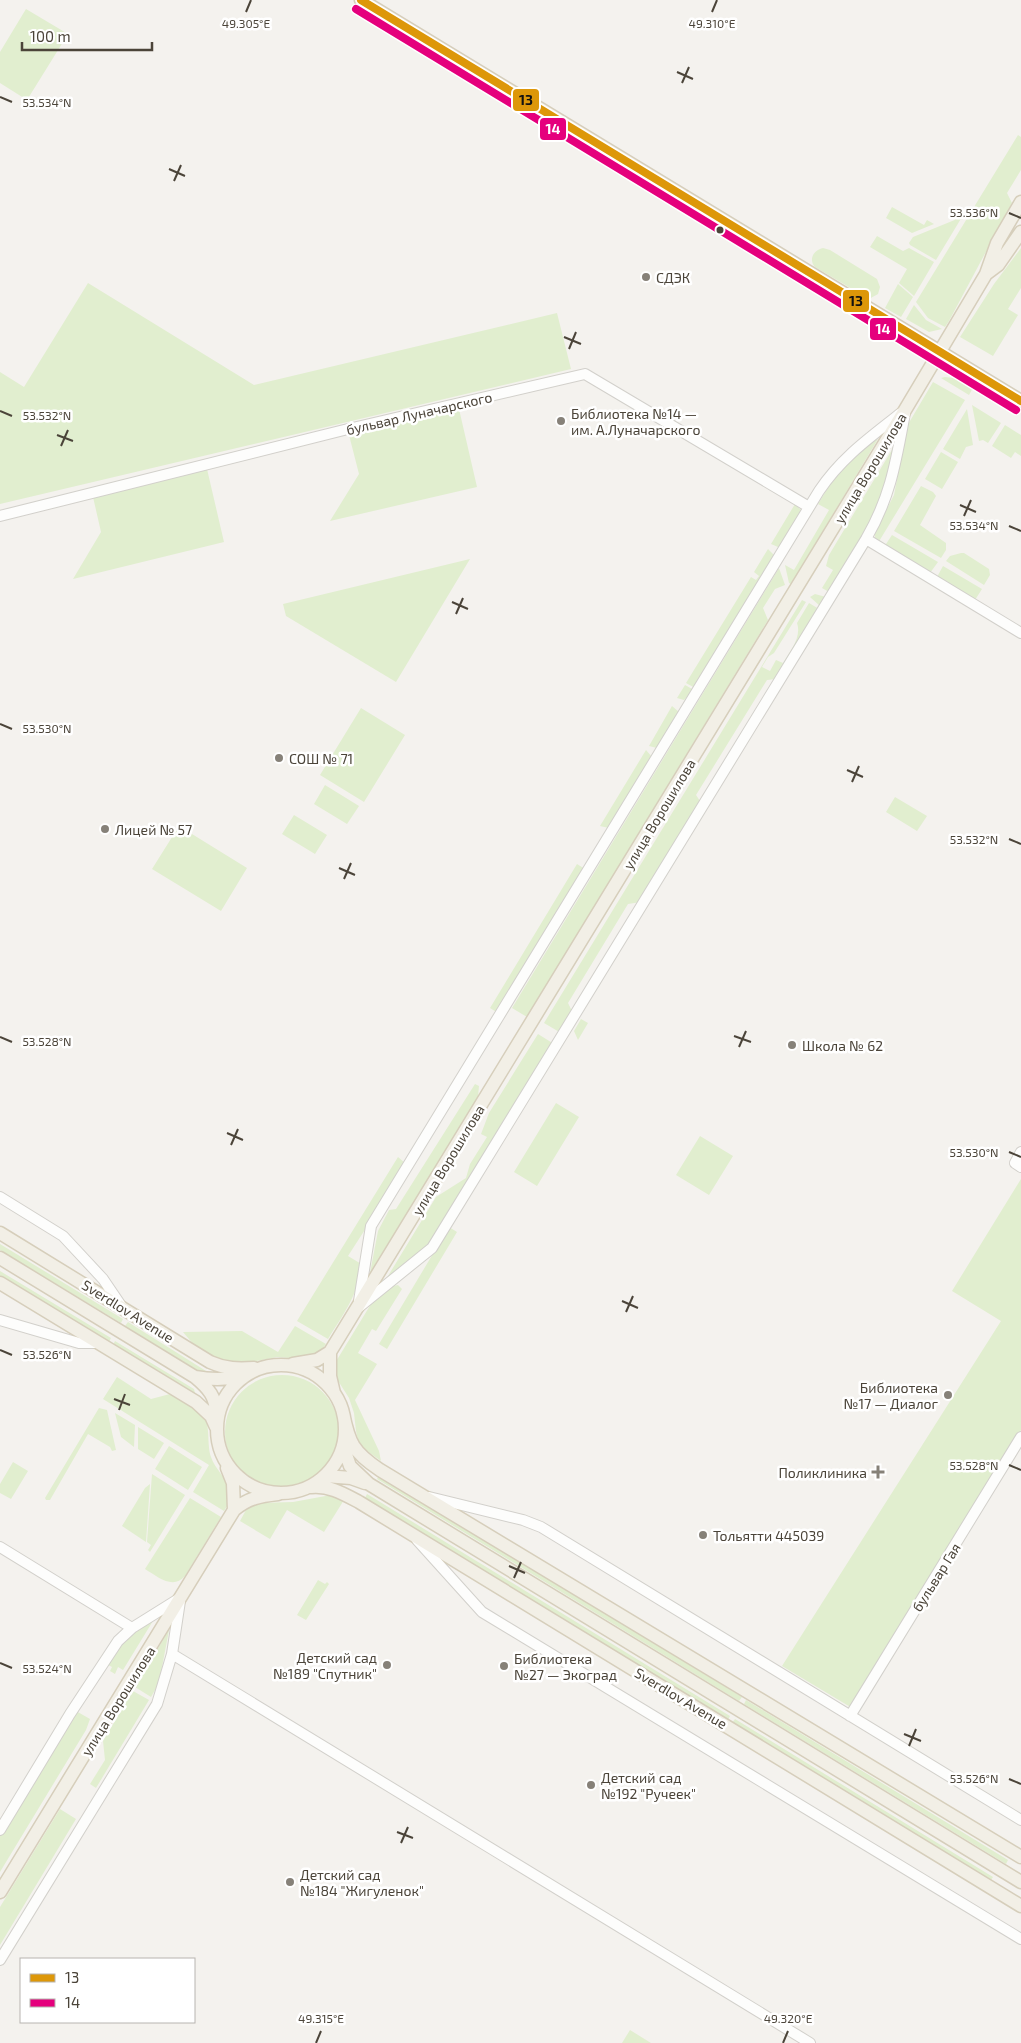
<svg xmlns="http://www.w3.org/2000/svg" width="1021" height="2043" viewBox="0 0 1021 2043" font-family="'Exo 2',sans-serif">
  <rect width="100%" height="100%" fill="#f4f2ee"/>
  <path fill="#e1eecf" d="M26,9L68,34L27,100L0,83V52Z
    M1018,135L1021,137V170L1007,193L1012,203L949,321L945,327L928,318L916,302Z
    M892,207L924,225L927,220L934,224L912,233L886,218Z
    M962,217L936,260L910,245L909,243L913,237Z
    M877,236L903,251L909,248L934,262L914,296L899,283L907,269L870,247Z
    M823,248L830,250L877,279L880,287L878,294L869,299L815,267C808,259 814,250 823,248Z
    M1021,248V288L1008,309L1018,315L993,356L960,337L994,284Z
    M88,283L254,385L557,313L571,369L0,504V372L24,387Z
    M898,284L913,297L901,317L885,308Z
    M914,305L926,320L942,329L929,332L906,319Z
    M945,377L962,379L974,386L969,395L941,378Z
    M933,382L965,400L878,543L875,539V532L894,495L907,426Z
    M972,405L1001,423L988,443L983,440L979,441Z
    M459,409L477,487L330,521L359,474L349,435Z
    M967,409L973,445L966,447L960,459L943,449Z
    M1005,425L1021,435V456L1015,452L1011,458L992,446Z
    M878,439L791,584L789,583L785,565L794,570L829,510L818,504L839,470L869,444Z
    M893,448L887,482L874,518L829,592L822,588L833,570L826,566L829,555Z
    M941,452L958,462L942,489L925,479Z
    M207,469L224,542L73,579L101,532L93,497Z
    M921,486L933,492L936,496L920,525L946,543V550L941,558L894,531Z
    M795,504L802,511L781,546L778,547L771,544Z
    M892,535L938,562L930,573L884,547Z
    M768,549L774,555L695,688L686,683L751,577L756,580L759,576L754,572Z
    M961,553H964L989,569L990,575L984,585L946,561L950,556Z
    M470,559L396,682L286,616L283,604Z
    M943,566L982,589L975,600L937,577Z
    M779,568L785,585L775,589L763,608L768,620L527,1017L512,1008Z
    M815,594L826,597L820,606L810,597Z
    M802,600L806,602L774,653L768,657L762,667L770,671L776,660L783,663C790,651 802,637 797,623L809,603L819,609L776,679L767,680L696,795L700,801L641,902L628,904L568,1003L573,1013L561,1033L544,1023Z
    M685,685L694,690L684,700L677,698Z
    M672,706L679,712L657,748L649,746Z
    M361,708L405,735L364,802L320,775Z
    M646,750L652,757L609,828L600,826Z
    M325,785L359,806L347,824L314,804Z
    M895,797L927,816L917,831L886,812Z
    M294,815L327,835L315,854L282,834Z
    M179,826L247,868L221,911L152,869Z
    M577,864L585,869L498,1013L490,1008Z
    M581,1019L588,1023L578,1040L574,1031Z
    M538,1034L554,1044L431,1242L385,1281L436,1197L466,1178L470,1164L487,1137L481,1134L489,1113Z
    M475,1084L479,1086L478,1097L370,1273L378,1231L389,1210L396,1209Z
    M556,1103L579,1117L537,1186L514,1172Z
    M700,1136L733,1156L709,1195L676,1175Z
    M398,1157L405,1163L404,1169L348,1256L363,1265C356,1297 345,1312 328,1339L297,1321Z
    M1021,1179V1430L852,1708L782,1666L1001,1321L952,1291Z
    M449,1227L457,1232L387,1349L379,1344Z
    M0,1244L123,1319L121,1323L0,1250Z
    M0,1271L111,1338L109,1342L0,1276Z
    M398,1285L402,1289L376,1331L372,1329L358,1353L377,1364L355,1400L379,1451L381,1461L359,1445L356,1431L354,1413L349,1398L335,1376V1363L371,1304L393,1286Z
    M128,1322L206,1371L208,1373L204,1374L125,1326Z
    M295,1326L326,1344L318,1354L303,1359L277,1357L241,1364L227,1365L199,1351L183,1332L242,1331L278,1352Z
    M115,1341L194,1389L195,1393H191L113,1345Z
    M225 1432a57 57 0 1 1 114 0a57 57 0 1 1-114 0Z
    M117,1377L151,1399L170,1394C181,1401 197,1408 205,1419C210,1426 207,1446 211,1457C215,1469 227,1479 231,1490C234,1497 228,1505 224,1511L193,1492L209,1465L103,1399Z
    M99,1408L107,1410L116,1450L112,1451L110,1447L88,1434L50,1500H46L45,1498Z
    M115,1413L135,1425L134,1447L121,1437Z
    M138,1427L164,1443L154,1459L138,1449Z
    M169,1446L202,1467L188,1490L155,1469Z
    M13,1462L28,1471L11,1499L0,1493V1484Z
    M152,1474L185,1495L150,1552L148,1550L151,1545L147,1542Z
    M379,1475L742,1697L739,1701L377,1479Z
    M150,1484L146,1542L122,1526L145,1488Z
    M367,1494L730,1716L728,1720L365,1498Z
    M331,1495L344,1500L324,1532L287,1510L270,1539L240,1521L246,1510L257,1503L293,1502Z
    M190,1498L221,1517L185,1576C173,1590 158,1577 145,1569Z
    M318,1580L325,1584L327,1582L329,1584L306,1620L297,1615Z
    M156,1616L123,1670L118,1667L115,1674L110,1671L112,1667L106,1664L128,1637Z
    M169,1630L159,1683L151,1697L135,1687Z
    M133,1691L149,1700L96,1788L90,1784L105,1760L103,1741Z
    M746,1700L1008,1860L1006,1864L744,1704Z
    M76,1711L90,1719L86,1730L0,1872V1835Z
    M735,1719L993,1877L991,1880L732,1723Z
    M60,1809L76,1819L0,1945V1907Z
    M630,2030L651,2043H622Z"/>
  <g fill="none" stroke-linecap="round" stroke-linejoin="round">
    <g stroke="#d2d0cb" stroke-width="12">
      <path id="minor" d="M0,516L344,430L585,374L809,507
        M866,539L1021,633
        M1021,1152L1015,1163L1021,1167
        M0,1197L63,1236L103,1279L122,1307
        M359,1301L371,1226L819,491C841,458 869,438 901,413
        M359,1307L432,1248L866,539C891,496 896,461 905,413
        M0,1320L79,1343H98
        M429,1497L523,1520L541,1527L1021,1820
        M417,1540L482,1612L1021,1939
        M0,1547L132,1628
        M172,1654L810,2043
        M850,1716L1021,1437
        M0,1830L70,1714L118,1641L132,1628L180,1598
        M0,1960L157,1704L172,1654L180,1601"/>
    </g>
    <g stroke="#d6cebb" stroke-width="15">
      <path id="major" d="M361,0L1021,401
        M986,274L998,265L1021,232
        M0,1233L210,1362C226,1369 238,1369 254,1368
        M0,1258L195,1377C208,1388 217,1397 216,1416
        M0,1283L196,1402L211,1416L216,1427
        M293,1364L317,1360L330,1352
        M217 1429a64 64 0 1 1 128 0a64 64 0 1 1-128 0Z
        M195,1377C212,1380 227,1380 244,1376
        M334,1393L330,1376V1352L905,410L986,274L997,243L1021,202
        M343,1413C349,1443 353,1452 380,1470L1021,1857
        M343,1446L350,1466L369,1484L1021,1882
        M227,1468L233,1483L234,1510
        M325,1476L351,1478L365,1483
        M311,1487C329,1485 344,1494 359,1502L1021,1906
        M0,1892L234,1510C248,1498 260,1496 278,1494"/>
    </g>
    <use href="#minor" stroke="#fdfdfc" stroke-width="10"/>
    <use href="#major" stroke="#f2efe6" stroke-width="12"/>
    <g stroke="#fff" stroke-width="11">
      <path id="bus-1" d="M361,0L1021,401"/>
    </g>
    <g stroke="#fff" stroke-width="11">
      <path id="bus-2" d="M356,9L1016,410"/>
    </g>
    <use href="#bus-1" stroke="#dd9709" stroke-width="8"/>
    <use href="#bus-2" stroke="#e5007d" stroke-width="8"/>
  </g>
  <path fill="none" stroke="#4b4439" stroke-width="2" d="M246,12L251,0M712,12L717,0M677,72L693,79M682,83L689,67M0,97L12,102M169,169L185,176M174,181L181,165M1009,213L1021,218M564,337L581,344M569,349L576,332M0,411L12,416M57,435L73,441M61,446L68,430M960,505L976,512M964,516L971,500M1009,526L1021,531M452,602L468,609M456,614L463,598M0,724L12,729M847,770L863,777M852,782L859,766M1009,839L1021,844M339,868L355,875M344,879L351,863M734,1036L751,1042M0,1037L12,1042M739,1047L746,1031M227,1133L243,1140M231,1145L238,1129M1009,1152L1021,1157M622,1301L638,1308M626,1312L633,1296M0,1350L12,1355M114,1399L130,1405M119,1410L125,1394M1009,1465L1021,1470M509,1566L525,1573M514,1578L521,1562M0,1663L12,1668M904,1734L921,1741M909,1746L916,1729M1009,1779L1021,1784M397,1832L413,1838M401,1843L408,1827M316,2043L321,2031M783,2043L788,2031"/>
  <circle fill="#4b4439" stroke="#fff" stroke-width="2" cx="720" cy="230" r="4.5"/>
  <g fill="#868178" stroke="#fff" stroke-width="2">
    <circle cx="646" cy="277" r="5"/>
    <circle cx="561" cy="421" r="5"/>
    <circle cx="279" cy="758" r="5"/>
    <circle cx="105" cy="829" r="5"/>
    <circle cx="792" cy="1045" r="5"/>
    <circle cx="948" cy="1395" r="5"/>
    <path d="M875.5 1464.5h5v5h5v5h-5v5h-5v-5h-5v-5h5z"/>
    <circle cx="703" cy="1535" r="5"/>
    <circle cx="387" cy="1665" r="5"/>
    <circle cx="504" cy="1666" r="5"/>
    <circle cx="591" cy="1785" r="5"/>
    <circle cx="290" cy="1882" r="5"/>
  </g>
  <g text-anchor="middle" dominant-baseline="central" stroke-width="5" stroke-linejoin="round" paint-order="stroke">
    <g font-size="14" fill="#4b4439" stroke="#fff" text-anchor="start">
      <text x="656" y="277">СДЭК</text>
      <text x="571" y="413">Библиотека №14 —<tspan x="571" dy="16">им. А.Луначарского</tspan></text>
      <text x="289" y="758">СОШ № 71</text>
      <text x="115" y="829">Лицей № 57</text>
      <text x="802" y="1045">Школа № 62</text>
      <text x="938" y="1387" text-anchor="end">Библиотека<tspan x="938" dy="16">№17 — Диалог</tspan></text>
      <text x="867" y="1472" text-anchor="end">Поликлиника</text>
      <text x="713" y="1535">Тольятти 445039</text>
      <text x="377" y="1657" text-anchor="end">Детский сад<tspan x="377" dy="16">№189 "Спутник"</tspan></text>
      <text x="514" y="1658">Библиотека<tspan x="514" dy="16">№27 — Экоград</tspan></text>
      <text x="601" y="1777">Детский сад<tspan x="601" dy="16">№192 "Ручеек"</tspan></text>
      <text x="300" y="1874">Детский сад<tspan x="300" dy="16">№184 "Жигуленок"</tspan></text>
    </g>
    <g font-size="14" fill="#4b4439" stroke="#fff">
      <text transform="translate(419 413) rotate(-13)">бульвар Луначарского</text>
      <text transform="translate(870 468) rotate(-59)">улица Ворошилова</text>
      <text transform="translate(659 814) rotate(-59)">улица Ворошилова</text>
      <text transform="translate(448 1160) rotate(-59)">улица Ворошилова</text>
      <text transform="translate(128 1311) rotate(32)">Sverdlov Avenue</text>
      <text transform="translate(936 1577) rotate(-58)">бульвар Гая</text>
      <text transform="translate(681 1698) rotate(31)">Sverdlov Avenue</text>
      <text transform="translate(118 1701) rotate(-58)">улица Ворошилова</text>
    </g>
  </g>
  <g font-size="12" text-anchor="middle" fill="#4b4439" stroke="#fff" stroke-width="5" stroke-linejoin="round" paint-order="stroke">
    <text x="246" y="28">49.305°E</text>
    <text x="712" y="28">49.310°E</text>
    <text x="47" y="107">53.534°N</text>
    <text x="974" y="217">53.536°N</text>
    <text x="47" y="420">53.532°N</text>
    <text x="974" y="530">53.534°N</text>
    <text x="47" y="733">53.530°N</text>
    <text x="974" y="844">53.532°N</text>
    <text x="47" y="1046">53.528°N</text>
    <text x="974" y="1157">53.530°N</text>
    <text x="47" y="1359">53.526°N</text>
    <text x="974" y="1470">53.528°N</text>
    <text x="47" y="1673">53.524°N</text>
    <text x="974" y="1783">53.526°N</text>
    <text x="321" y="2023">49.315°E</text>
    <text x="788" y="2023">49.320°E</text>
  </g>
  <g stroke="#fff" stroke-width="2">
    <rect x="512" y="88" width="28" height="24" rx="5" fill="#dd9709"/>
    <rect x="539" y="117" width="28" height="24" rx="5" fill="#e5007d"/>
    <rect x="842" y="289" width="28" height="24" rx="5" fill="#dd9709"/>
    <rect x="869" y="317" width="28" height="24" rx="5" fill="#e5007d"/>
  </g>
  <g font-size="14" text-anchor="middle" font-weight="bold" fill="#fff">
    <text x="553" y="134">14</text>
    <text x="883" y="334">14</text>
  </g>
  <g font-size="14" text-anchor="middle" font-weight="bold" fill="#111">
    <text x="526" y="105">13</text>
    <text x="856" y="306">13</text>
  </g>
  <rect x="20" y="1958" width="175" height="65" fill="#ffffff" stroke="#b7b4b0"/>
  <rect x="30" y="1974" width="25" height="8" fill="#dd9709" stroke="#b7b4b0"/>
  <text x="65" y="1983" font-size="15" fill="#4b4439">13</text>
  <rect x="30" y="1999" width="25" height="8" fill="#e5007d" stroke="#b7b4b0"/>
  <text x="65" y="2008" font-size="15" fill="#4b4439">14</text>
  <path d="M22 42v8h130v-8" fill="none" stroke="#4b4439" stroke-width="2.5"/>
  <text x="30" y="42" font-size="15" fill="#4b4439" stroke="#ffffff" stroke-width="4" paint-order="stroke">100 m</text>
</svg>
